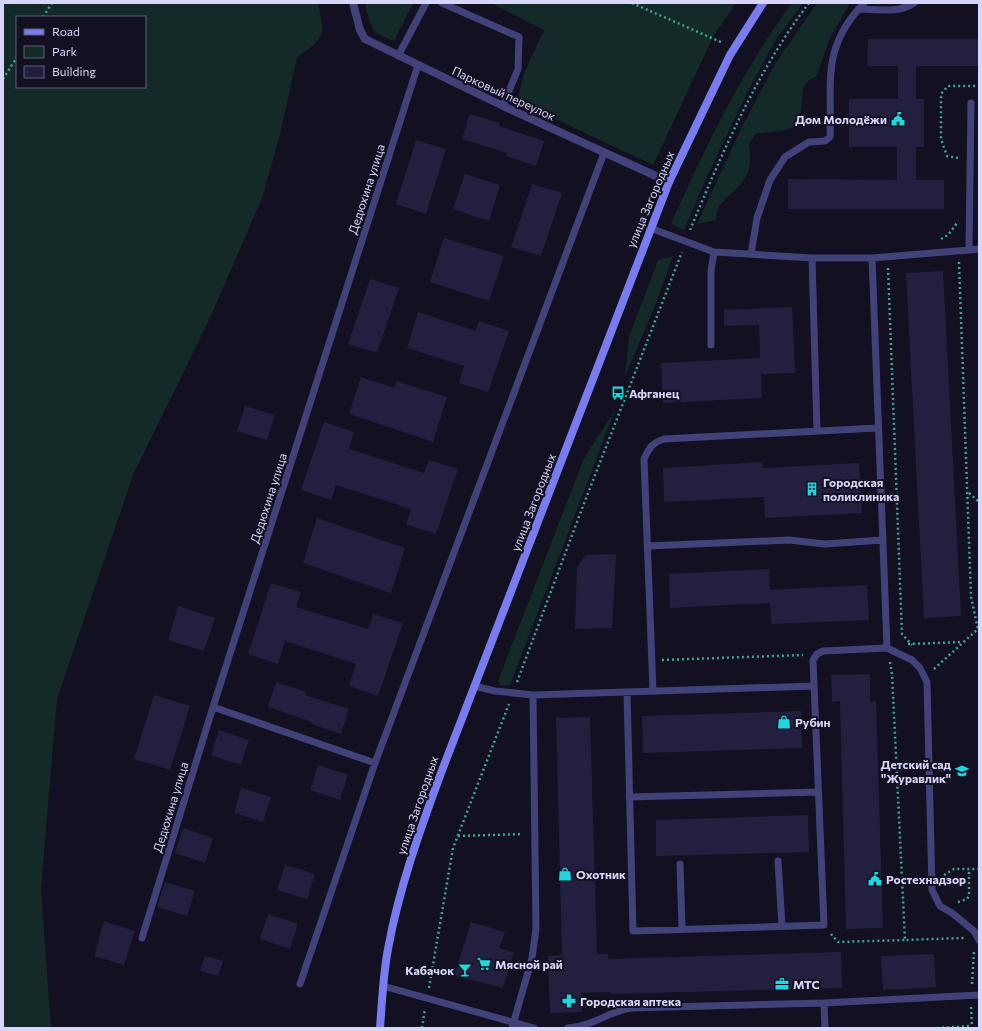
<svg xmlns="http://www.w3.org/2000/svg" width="982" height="1031" viewBox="0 0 982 1031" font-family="Commissioner,sans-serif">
  <rect width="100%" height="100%" fill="#121021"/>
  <path fill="#142a28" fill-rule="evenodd" d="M3,3H318C325,37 326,37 297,57L280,135L262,198L210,318L133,475L57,699L41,888L51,1028H3ZM17,17H145V87H17Z
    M365,3H413L394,41L375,33L369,20Z
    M491,3H736L714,35L653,165L517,101L524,73L544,30Z
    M792,3H803L775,41L749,89L709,172L684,230L671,224C705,147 742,71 792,3Z
    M817,3H850L830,38L816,77C813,78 808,80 806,83C798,95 807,122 789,129C779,132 766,132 755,134L749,144C758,194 716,189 716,220L697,224L742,127L775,64Z
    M673,256L656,303L625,377L629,337L658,260Z
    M615,410L510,685L500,686L498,681L584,458Z"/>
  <path fill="#231f3f" d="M868,39H979V66H916V99H924V147H916V180H944V209H788V179L897,180V147H849V99H898V66H867Z
    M470,114L500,123L499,126L544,141L536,166L506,156L507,153L462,139Z
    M416,140L446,149L426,214L396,204Z
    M465,174L500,185L489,221L453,209Z
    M532,184L562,193L541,256L511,247Z
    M444,238L504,256L489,301L430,282Z
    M943,271L961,616L924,618L906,273Z
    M370,279L399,288L377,353L348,344Z
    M792,307L795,373L761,374L762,398L663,403L661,363L760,358L759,325L724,326V310Z
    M418,312L476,331L479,321L509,331L488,392L459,383L464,366L407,348Z
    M361,377L394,388L396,381L447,397L433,442L349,414Z
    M245,406L275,415L267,440L237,431Z
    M324,422L354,432L349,449L424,473L429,460L458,469L436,534L406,524L411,509L336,485L331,500L301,490Z
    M762,462L763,468L859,463L862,513L765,518L764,497L664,502L663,468Z
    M317,518L405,548L391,593L303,563Z
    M616,554L612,628L575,629L577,568L585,555Z
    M769,569L770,590L867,585L869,620L771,624L770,603L670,608L669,574Z
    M271,583L301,592L296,607L368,629L373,614L403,623L378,696L349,686L356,664L285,641L278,664L248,654Z
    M178,606L215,618L204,651L168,640Z
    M870,674V702H876L883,928L846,929L840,701L832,702L831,675Z
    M276,682L306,692L305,695L349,709L341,734L311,724L312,722L268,707Z
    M154,695L190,706L170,770L134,759Z
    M801,711L802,748L643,753L642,716Z
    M590,717L597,954H608V959L841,952L842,988L610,994V992L581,993L582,1012L550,1013L548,956L562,955L556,718Z
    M219,730L249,740L241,765L211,755Z
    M318,765L348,775L340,800L310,790Z
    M241,788L271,797L263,822L234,813Z
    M808,815L809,852L656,856V820Z
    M183,828L213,838L205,863L175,853Z
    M285,865L315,874L307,899L277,890Z
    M165,882L195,891L187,916L157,907Z
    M268,914L298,924L290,949L260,939Z
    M104,921L135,931L124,965L94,956Z
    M471,922L505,932L499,948L514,952L503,988L454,976Z
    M934,954L936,987L883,990L881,956Z
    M205,956L223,961L218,976L200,971Z"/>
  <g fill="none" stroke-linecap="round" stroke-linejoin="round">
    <path stroke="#3da599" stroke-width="2.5" stroke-dasharray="2 3" stroke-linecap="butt" d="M632,3L723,43
      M43,17L52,3
      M3,79L17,57
      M958,158L947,156L941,139V94L948,86H979
      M690,230C723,151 757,71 809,3
      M941,239L948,235L957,223
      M959,262L971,597L978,629
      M888,268L902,634L912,645
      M969,493L979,502
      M908,644L963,642
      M662,660L803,655
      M890,662L892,674L905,940L964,938
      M934,669L979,628
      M517,682L583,506L682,252
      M458,836L523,834
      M944,875L954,869H979
      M958,902L967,899L969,896V869
      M831,934L838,942L905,940
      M972,984L974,951
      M429,988L453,848L509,704
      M971,1007L972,1028
      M422,1028L425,1009
      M937,1028L971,1026"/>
    <path stroke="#41427a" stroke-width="7" d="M442,3L519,37L518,69L503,106
      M859,9C877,9 898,14 914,3
      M398,56L426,3
      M650,228L714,252L812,258H872L887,648
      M969,250L979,249
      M751,254L757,218L770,180L785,157L809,142L825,141L830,137C832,81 821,48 864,3
      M812,258L817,431
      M872,258L969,250L971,103
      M711,345V271L714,252
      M648,546L789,540L825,544L883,540
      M474,686L495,691L533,695L814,686
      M653,691L644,459C649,448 652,443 664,439L877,428
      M627,692L633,931L824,925L813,660L817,654L823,651L887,648L912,660L920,668L927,682L932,890L940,906L952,913L974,931L979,940
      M213,707L375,763
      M629,797L818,792
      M778,861L782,926
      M680,864L682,929
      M142,938L213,707L418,65
      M300,984L375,763L604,153
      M383,986L534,1028
      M824,1003L825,1028
      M512,1028L532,958L536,929L533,695
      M568,1028C591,1027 608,1012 630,1008L824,1003L979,995"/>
    <path stroke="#41427a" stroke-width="8" d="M353,3L360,30L365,39L503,106L669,182"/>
    <path stroke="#787cee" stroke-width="8" d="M380,1028C382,1002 383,975 388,949C399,888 420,830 441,773L669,182L730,55L763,3"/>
  </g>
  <defs>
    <g id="civic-bare" transform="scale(1.08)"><path d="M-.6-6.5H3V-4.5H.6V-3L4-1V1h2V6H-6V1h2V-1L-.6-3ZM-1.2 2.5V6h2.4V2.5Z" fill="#1cd7de" stroke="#121021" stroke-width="2.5" paint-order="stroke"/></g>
    <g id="bus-bare" transform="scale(1.08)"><path d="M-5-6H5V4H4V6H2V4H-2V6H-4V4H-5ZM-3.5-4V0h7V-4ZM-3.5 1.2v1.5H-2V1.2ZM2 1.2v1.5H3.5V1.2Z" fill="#1cd7de" stroke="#121021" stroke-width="2.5" paint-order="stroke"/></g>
    <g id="building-bare" transform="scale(1.08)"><path d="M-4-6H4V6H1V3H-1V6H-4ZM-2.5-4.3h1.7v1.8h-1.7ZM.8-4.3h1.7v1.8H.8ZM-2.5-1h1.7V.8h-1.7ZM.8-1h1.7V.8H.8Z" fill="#1cd7de" stroke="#121021" stroke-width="2.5" paint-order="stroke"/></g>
    <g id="shop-bare" transform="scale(1.08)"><path d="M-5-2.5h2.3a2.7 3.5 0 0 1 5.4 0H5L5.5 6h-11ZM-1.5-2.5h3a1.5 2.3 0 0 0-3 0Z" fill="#1cd7de" stroke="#121021" stroke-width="2.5" paint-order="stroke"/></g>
    <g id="school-bare" transform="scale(1.08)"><path d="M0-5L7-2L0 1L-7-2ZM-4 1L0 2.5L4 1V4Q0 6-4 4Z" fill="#1cd7de" stroke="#121021" stroke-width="2.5" paint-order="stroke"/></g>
    <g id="supermarket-bare" transform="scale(1.08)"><path d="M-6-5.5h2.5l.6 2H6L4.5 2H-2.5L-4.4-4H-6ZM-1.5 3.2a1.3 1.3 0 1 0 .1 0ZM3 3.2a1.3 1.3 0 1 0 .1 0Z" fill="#1cd7de" stroke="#121021" stroke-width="2.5" paint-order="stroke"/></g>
    <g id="bar-bare" transform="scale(1.08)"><path d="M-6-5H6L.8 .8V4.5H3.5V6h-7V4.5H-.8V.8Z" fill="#1cd7de" stroke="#121021" stroke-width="2.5" paint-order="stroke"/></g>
    <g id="office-bare" transform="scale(1.08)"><path d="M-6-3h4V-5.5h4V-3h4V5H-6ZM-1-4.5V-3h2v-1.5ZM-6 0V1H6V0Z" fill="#1cd7de" stroke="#121021" stroke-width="2.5" paint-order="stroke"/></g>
    <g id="pharmacy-bare" transform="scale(1.08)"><path d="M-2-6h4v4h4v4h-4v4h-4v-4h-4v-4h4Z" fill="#1cd7de" stroke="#121021" stroke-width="2.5" paint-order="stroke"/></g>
  </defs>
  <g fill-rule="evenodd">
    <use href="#civic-bare" x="898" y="119"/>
    <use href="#bus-bare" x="618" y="393"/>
    <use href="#building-bare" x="812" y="489"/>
    <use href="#shop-bare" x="784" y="722"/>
    <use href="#school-bare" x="962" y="771"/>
    <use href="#shop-bare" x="565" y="874"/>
    <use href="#civic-bare" x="875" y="879"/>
    <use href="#supermarket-bare" x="484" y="964"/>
    <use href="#bar-bare" x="465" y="970"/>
    <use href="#office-bare" x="782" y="984"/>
    <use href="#pharmacy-bare" x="569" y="1001"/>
  </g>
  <g text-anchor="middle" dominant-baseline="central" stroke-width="4" stroke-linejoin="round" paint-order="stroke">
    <g font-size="12" fill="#d7d5fa" stroke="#121021">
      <text transform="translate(504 93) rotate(25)">Парковый переулок</text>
      <text transform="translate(366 189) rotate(-72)">Дедюхина улица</text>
      <text transform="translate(650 199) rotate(-67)">улица Загородных</text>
      <text transform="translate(268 498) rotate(-72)">Дедюхина улица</text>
      <text transform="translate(533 502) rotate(-69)">улица Загородных</text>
      <text transform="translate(417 805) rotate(-71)">улица Загородных</text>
      <text transform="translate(170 807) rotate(-73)">Дедюхина улица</text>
    </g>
    <g font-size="12" font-weight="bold" fill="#d7d5fa" stroke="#121021" text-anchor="start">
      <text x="887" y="119" text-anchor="end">Дом Молодёжи</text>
      <text x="629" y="393">Афганец</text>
      <text x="823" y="482">Городская<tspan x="823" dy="14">поликлиника</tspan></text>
      <text x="795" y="722">Рубин</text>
      <text x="951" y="764" text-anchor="end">Детский сад<tspan x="951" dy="14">"Журавлик"</tspan></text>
      <text x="576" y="874">Охотник</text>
      <text x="886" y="879">Ростехнадзор</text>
      <text x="495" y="964">Мясной рай</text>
      <text x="454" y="970" text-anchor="end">Кабачок</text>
      <text x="793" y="984">МТС</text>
      <text x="580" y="1001">Городская аптека</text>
    </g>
  </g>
  <rect width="982" height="1031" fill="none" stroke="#d7d5fa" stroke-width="8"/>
  <rect x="16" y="16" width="130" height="72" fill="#121021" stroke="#615f78"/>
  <rect x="24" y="29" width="20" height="6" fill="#787cee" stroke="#615f78"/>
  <text x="52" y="36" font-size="12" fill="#d7d5fa">Road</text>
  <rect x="24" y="46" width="20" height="12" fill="#142a28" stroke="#615f78"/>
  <text x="52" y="56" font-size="12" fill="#d7d5fa">Park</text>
  <rect x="24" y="66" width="20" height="12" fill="#231f3f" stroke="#615f78"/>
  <text x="52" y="76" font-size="12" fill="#d7d5fa">Building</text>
</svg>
